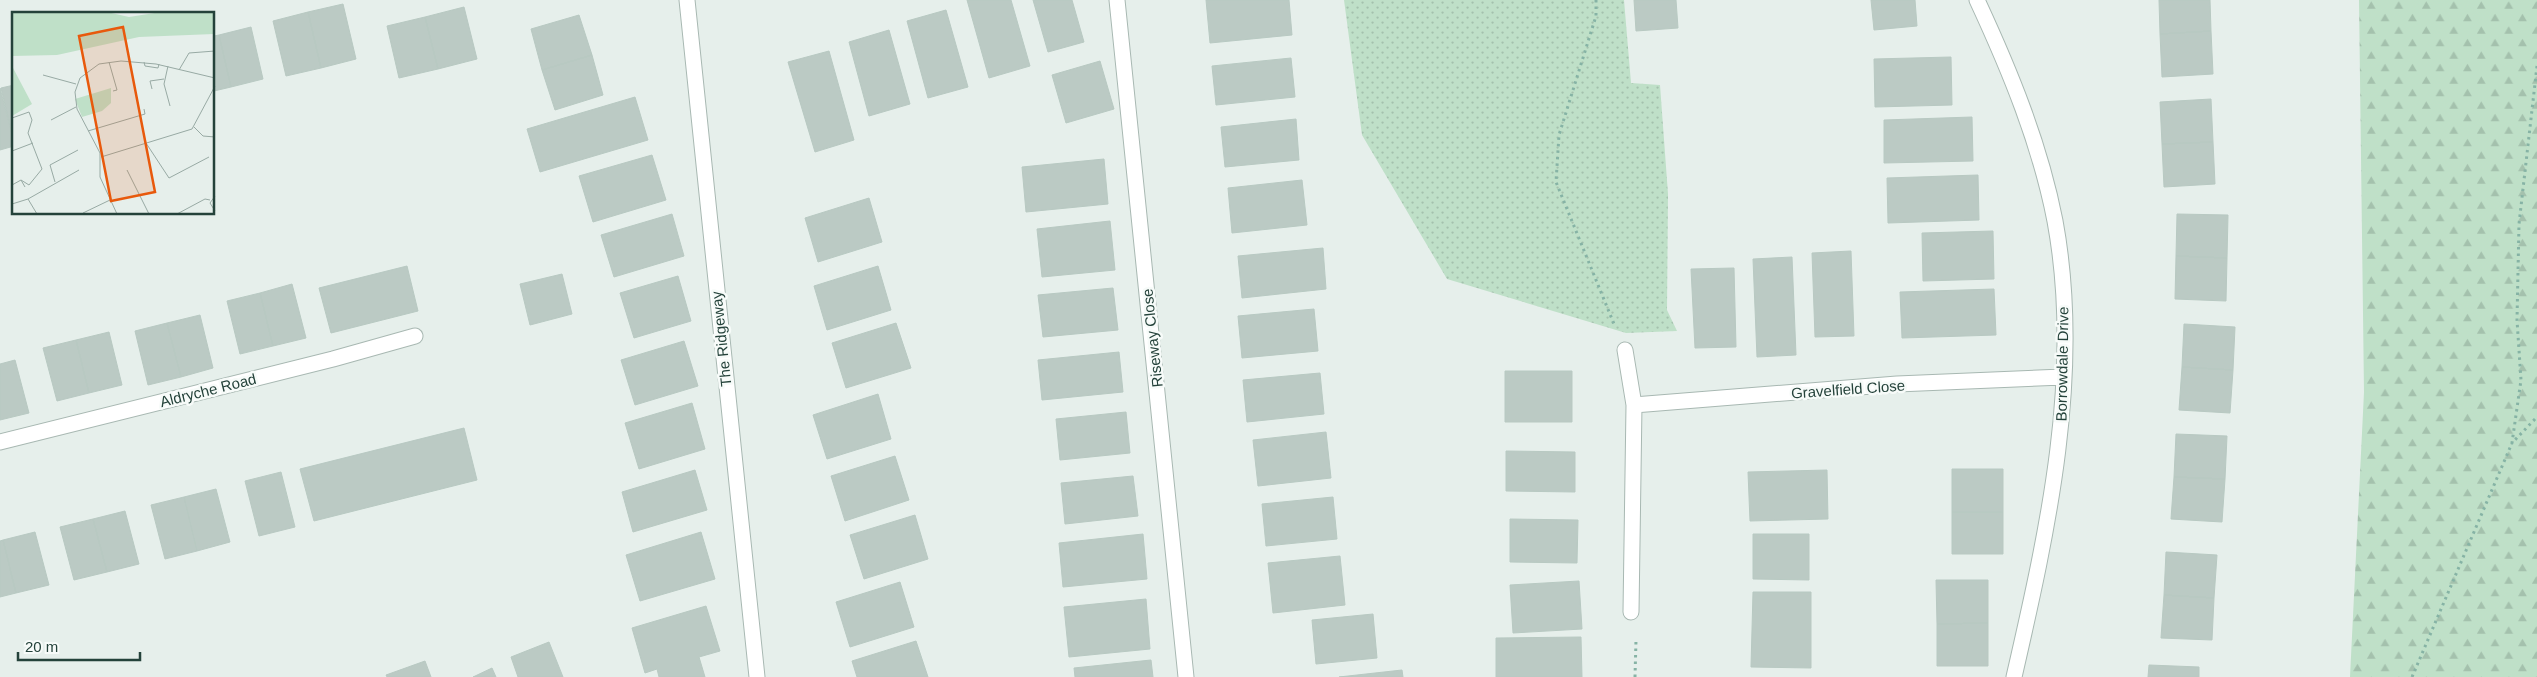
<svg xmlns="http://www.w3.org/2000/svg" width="2537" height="677" viewBox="0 0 2537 677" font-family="Arial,sans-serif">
  <defs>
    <pattern id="forest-firs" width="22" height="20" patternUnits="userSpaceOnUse" patternTransform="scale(1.25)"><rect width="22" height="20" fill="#bfe0c8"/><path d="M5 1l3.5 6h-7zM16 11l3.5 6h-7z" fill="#a4c1ad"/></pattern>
    <pattern id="park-dots" width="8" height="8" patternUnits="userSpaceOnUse" patternTransform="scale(1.25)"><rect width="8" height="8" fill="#bfe0c8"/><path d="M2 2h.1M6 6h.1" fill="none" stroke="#a4c1ad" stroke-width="1.8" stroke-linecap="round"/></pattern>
  </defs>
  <rect width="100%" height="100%" fill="#e6efeb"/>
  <path fill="url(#forest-firs)" d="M2359,0H2537V677H2350L2364,392Z"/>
  <path fill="url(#park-dots)" d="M1344,0H1624L1631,83L1660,85L1668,194L1667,310L1677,331L1626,333L1447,279L1362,135Z"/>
  <path fill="#bbcac4" stroke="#b8c9c2" d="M967,0H1011L1030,66L989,78Z
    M1033,0H1072L1084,42L1048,52Z
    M1206,0H1289L1292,35L1210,43Z
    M1634,0H1676L1678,28L1636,31Z
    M1871,0H1915L1917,26L1874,30Z
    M2159,0H2210L2211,31L2160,34Z
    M343,4L356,59L321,68L308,12Z
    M464,7L477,59L438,69L425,17Z
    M946,10L968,87L928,98L907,21Z
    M308,12L321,68L286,76L273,21Z
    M579,15L592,55L542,70L531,29Z
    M425,17L438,69L399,78L387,26Z
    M251,27L263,79L231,87L219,35Z
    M889,30L910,104L869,116L849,42Z
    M2211,31L2213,74L2162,77L2160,34Z
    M219,35L231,87L214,91V36Z
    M829,51L854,140L815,152L788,62Z
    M592,55L603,95L555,110L542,70Z
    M1951,57L1952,105L1875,107L1874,59Z
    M1291,58L1295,97L1216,105L1212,66Z
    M1100,61L1114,109L1066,123L1052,75Z
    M14,85V142L1,88Z
    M0,88L14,142V146L0,150Z
    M635,97L648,140L540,172L527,129Z
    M2211,99L2213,142L2162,144L2160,102Z
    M1972,117L1973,161L1884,163V120Z
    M1296,119L1299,160L1225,167L1221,127Z
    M2213,142L2215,184L2164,187L2162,144Z
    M652,155L666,200L593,222L579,176Z
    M1104,159L1108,204L1026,212L1022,167Z
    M1978,175L1979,220L1888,223L1887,178Z
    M1302,180L1307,225L1232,233L1228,188Z
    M869,198L882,242L818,262L805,218Z
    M672,214L684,256L614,277L601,235Z
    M2177,214L2228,215L2227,258L2176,256Z
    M1110,221L1115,270L1042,277L1037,229Z
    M1993,231L1994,279L1923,281L1922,233Z
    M1323,248L1326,289L1242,298L1238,256Z
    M1851,251L1854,336L1815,337L1812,253Z
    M2176,256L2227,258L2226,301L2175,299Z
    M1792,257L1796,355L1757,357L1753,259Z
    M407,266L418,311L331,333L319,288Z
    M878,266L891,310L827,330L814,286Z
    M1734,268L1736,347L1695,348L1691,269Z
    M562,274L572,314L530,325L520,284Z
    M678,276L691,321L634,338L620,293Z
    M292,284L306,338L273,346L260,293Z
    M1113,288L1118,330L1043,337L1038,295Z
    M1994,289L1996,335L1902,338L1900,292Z
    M260,293L273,346L240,354L227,301Z
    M1314,309L1318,351L1242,358L1238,316Z
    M200,315L213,368L181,377L167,323Z
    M167,323L181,377L148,385L135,331Z
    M896,323L911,368L846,388L832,343Z
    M2184,324L2235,327L2233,370L2182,367Z
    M109,332L122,385L89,393L76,340Z
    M76,340L89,393L57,401L43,348Z
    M684,341L698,386L635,405L621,360Z
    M1119,352L1123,392L1042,400L1038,360Z
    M15,360L29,413L0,420V364Z
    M2182,367L2233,370L2230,413L2179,410Z
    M1505,371H1572V422H1505Z
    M1320,373L1324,414L1247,422L1243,380Z
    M878,394L891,439L827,459L813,415Z
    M692,403L705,449L639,469L625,423Z
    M1126,412L1130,453L1060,460L1056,419Z
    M464,428L477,480L314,521L300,469Z
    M1326,432L1331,478L1258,486L1253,440Z
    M2176,434L2227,436L2225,479L2174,477Z
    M1506,451L1575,452V492L1506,491Z
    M895,456L909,500L845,521L831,476Z
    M1952,469H2003V512H1952Z
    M695,470L707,510L633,532L622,492Z
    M1827,470L1828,519L1750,521L1748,472Z
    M281,472L295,527L259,536L245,481Z
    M1133,476L1138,516L1065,524L1061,483Z
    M2174,477L2225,479L2222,522L2171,519Z
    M216,489L230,542L197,551L184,497Z
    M184,497L197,551L165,559L151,505Z
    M1333,497L1337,539L1266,546L1262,504Z
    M125,511L139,564L107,572L93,519Z
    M1952,512H2003V554H1952Z
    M915,515L928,559L864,579L850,535Z
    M93,519L107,572L74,580L60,527Z
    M1510,519L1578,520L1577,563L1510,562Z
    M35,532L49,585L16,593L3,540Z
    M701,532L715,579L640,601L626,555Z
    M1143,534L1147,579L1063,587L1059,543Z
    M1753,534H1809V580L1753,579Z
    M3,540L16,593L0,597V541Z
    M2166,552L2217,555L2214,598L2164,595Z
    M1340,556L1345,605L1273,613L1268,563Z
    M1936,580H1988V623L1937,624Z
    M1579,581L1582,629L1513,633L1510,585Z
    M900,582L914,627L850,647L836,602Z
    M1753,592H1811V668L1751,667Z
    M2164,595L2214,598L2212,640L2161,638Z
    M1146,599L1150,649L1069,657L1064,607Z
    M706,606L720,651L699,657L705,677H659L657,669L645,673L632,628Z
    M1373,614L1377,658L1316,664L1312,620Z
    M1988,623V666H1937V624Z
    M1581,637L1582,677H1496V638Z
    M916,641L928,677H857L852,661Z
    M549,642L563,677H518L511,657Z
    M1151,660L1153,677H1075L1074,668Z
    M425,661L431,677H387L386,675Z
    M2149,665L2199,667V677H2148Z
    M492,668L496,677H473Z
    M1402,670L1403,677H1339Z"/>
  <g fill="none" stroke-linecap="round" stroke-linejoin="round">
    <g stroke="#a8b8b2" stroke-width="17">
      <path id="street" d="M687,0L757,677
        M1117,0L1186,677
        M1977,0C2010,71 2040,144 2055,221C2083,373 2048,529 2014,677
        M1625,350L1634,405L1897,384L2063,377
        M0,442L333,359L415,336
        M1631,612L1634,405"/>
    </g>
    <path stroke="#86b3a5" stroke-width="3" stroke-dasharray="2.5 4" stroke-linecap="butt" d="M1596,0V16L1559,135L1556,182L1614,324
      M2537,66L2519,224L2517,320L2521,380L2512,443L2537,417
      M1635,677L1636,640
      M2412,677L2512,443"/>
    <use href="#street" stroke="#fff" stroke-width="15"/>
  </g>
  <g text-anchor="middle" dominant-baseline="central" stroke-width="5" stroke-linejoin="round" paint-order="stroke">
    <g font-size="15" fill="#24423a" stroke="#f7fbf9">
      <text transform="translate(1152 338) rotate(-96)">Riseway Close</text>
      <text transform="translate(721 339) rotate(-96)">The Ridgeway</text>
      <text transform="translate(2062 364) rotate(-89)">Borrowdale Drive</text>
      <text transform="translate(1848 389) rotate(-4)">Gravelfield Close</text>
      <text transform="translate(208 390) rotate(-14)">Aldryche Road</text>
    </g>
  </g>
  <g transform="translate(12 12)">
    <rect width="202" height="202" fill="#e6efeb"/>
    <path d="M0,0H95L117,5L149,0H202V22L127,25L45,43L0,44Z" fill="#bfe0c8"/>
    <path d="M0,54L20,92L0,104ZM99,76V91L90,99L70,105L63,87Z" fill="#bfe0c8"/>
    <path fill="none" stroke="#98aaa4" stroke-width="1" d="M97,50L105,78L101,79M132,50L133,54L146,56L147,52M156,54L152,72L158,94M167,58L177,41L203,39M31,63L64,72M140,77L138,69L152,67M0,106L17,100L20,108L16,121L30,157L17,173L9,168M39,108L64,95M182,115L191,124L203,125M76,119L133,102L132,97M134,131L157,166L197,145M0,139L21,131M89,145L180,117L203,74M115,158L137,202M43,170L38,153L66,138M0,173L9,168L13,175M203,184L198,191L203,199M16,187L67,158M16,187L25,202M0,192L16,187M71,201L98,188M105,202L88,165V141L65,97L63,80L68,66L87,52L109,49L144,52L203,66M165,202L193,187L198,188"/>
    <path fill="#e8590c" fill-opacity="0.15" stroke="#e8590c" stroke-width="2.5" d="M111,15L143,180L99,189L67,24Z"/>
    <rect width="202" height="202" fill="none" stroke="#24423a" stroke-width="2.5"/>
  </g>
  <path d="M18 652v8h122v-8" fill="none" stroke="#24423a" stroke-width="2.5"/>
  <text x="25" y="652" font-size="15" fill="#24423a" stroke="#f7fbf9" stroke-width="4" paint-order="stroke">20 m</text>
</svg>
